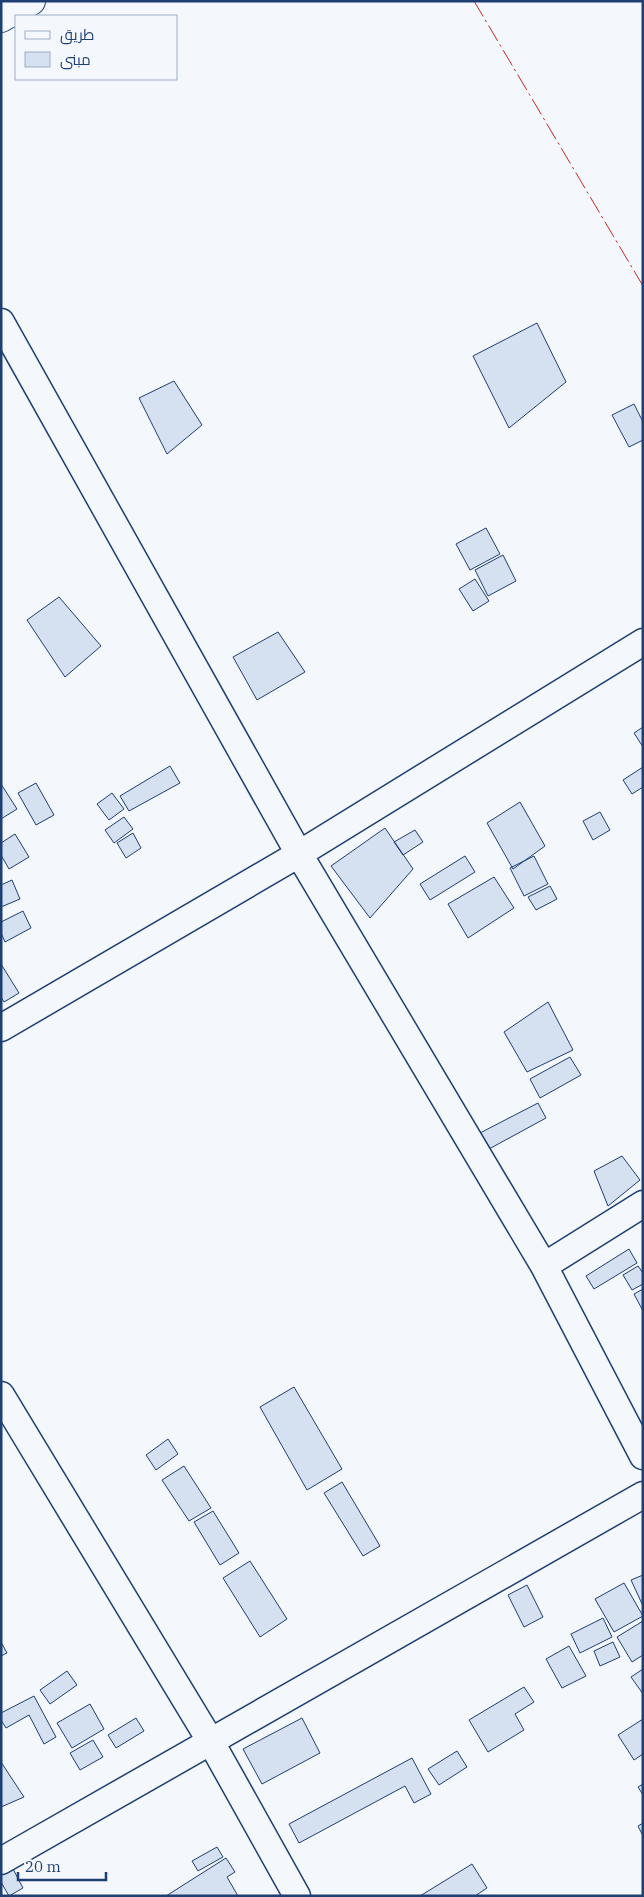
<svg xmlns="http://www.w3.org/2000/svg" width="644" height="1897" viewBox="0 0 644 1897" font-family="'IBM Plex Serif',Cairo,serif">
  <rect width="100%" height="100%" fill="#f4f7fb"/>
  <path fill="#d5e0f0" stroke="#1d3f73" d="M537,323L566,382L509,428L473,356Z
    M174,381L202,425L167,454L139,398Z
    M634,404L643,422V440L629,447L612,415Z
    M486,528L500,554L470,570L456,544Z
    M503,555L516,581L488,596L475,570Z
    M475,579L489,601L473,611L459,589Z
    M59,597L101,646L65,677L27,620Z
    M278,632L305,672L257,700L233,657Z
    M643,727V747L634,733Z
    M170,766L180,783L129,811L120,796Z
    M643,767V787L632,794L623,780Z
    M36,783L54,815L36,825L18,793Z
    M1,784L17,809L1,819Z
    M112,793L124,809L109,820L97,804Z
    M520,802L545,846L513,869L487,823Z
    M600,812L610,830L593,840L583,821Z
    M124,817L133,829L114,843L105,830Z
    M385,828L413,869L370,918L331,866Z
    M415,830L423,842L403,855L394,842Z
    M133,833L141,848L126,858L117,843Z
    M15,834L29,857L9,869L1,855V843Z
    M465,856L475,872L430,900L420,884Z
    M534,856L548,884L524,896L510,868Z
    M494,877L514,908L468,938L448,904Z
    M12,880L20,899L1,907V885Z
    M550,886L557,899L536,910L528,897Z
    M23,911L31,928L5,942L1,933V922Z
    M1,964L19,993L4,1002L1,997Z
    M548,1002L573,1050L527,1072L504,1032Z
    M570,1057L581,1075L540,1098L530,1079Z
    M538,1103L546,1118L489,1149L480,1133Z
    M622,1156L640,1180L608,1206L594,1171Z
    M629,1249L637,1263L594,1289L586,1276Z
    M638,1266L643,1273V1284L632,1290L623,1275Z
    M643,1289V1311L634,1294Z
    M294,1387L342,1469L307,1490L260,1407Z
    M168,1439L178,1454L156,1470L146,1455Z
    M184,1466L211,1508L189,1521L162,1480Z
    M342,1482L380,1546L363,1556L324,1493Z
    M213,1511L239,1553L220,1565L194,1522Z
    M250,1561L287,1619L260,1637L223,1578Z
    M643,1575V1606L631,1580Z
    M624,1583L643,1616L614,1632L595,1599Z
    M527,1585L543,1617L524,1627L508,1595Z
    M603,1618L612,1637L580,1653L571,1634Z
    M643,1621V1655L632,1662L617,1637Z
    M1,1642L7,1653L1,1656Z
    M613,1642L620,1657L600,1666L594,1651Z
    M569,1646L586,1676L562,1688L546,1659Z
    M643,1669V1694L631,1677Z
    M67,1671L77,1685L50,1704L40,1690Z
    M524,1687L534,1702L515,1714L524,1730L488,1752L469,1720Z
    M34,1696L56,1737L44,1744L29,1715L6,1728L1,1720V1713Z
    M90,1704L104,1729L72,1748L57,1723Z
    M136,1718L144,1731L116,1748L108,1735Z
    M302,1718L320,1753L262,1784L243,1749Z
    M643,1719V1754L634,1760L618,1735Z
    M93,1740L103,1757L80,1770L70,1753Z
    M457,1751L467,1767L439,1785L428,1769Z
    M412,1758L431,1794L414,1803L405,1786L299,1843L289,1824Z
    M1,1762L24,1797L1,1807Z
    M643,1784V1795L638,1787Z
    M643,1823V1836L638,1826Z
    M217,1847L223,1857L198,1871L192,1861Z
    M226,1858L235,1872L227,1877L238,1896H166Z
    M472,1864L487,1888L475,1896H420Z
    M12,1867L23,1888L9,1896L1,1882V1873Z"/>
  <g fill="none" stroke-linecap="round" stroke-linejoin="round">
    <g stroke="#1d3f73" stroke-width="29">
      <path id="street" d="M1,322L299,854L544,1266L643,1456
        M1,1028L299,854L643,642
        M544,1266L643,1204
        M1,1395L211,1742L297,1896
        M1,1861L643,1495"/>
    </g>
    <g stroke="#1d3f73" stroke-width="30">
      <path id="secondary" d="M1,18L31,1"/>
    </g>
    <use href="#street" stroke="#f4f7fb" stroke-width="26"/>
    <use href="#secondary" stroke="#f4f7fb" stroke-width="28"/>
    <path stroke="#c62828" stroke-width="1" stroke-dasharray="18 4 2.5 4" stroke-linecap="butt" d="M474,1L643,286"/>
  </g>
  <rect width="644" height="1897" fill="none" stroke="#1d3f73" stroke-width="5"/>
  <rect x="15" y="15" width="162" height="65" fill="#f4f7fb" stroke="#9eadc5"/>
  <rect x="25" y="31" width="25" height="8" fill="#f4f7fb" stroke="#9eadc5"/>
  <text x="60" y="40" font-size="15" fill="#1d3f73">طريق</text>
  <rect x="25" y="52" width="25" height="15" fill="#d5e0f0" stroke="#9eadc5"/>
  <text x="60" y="65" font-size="15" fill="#1d3f73">مبنى</text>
  <path d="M18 1872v8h88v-8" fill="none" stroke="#1d3f73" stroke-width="2.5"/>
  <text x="25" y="1872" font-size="15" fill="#1d3f73" stroke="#f4f7fb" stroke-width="4" paint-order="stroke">20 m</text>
</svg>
